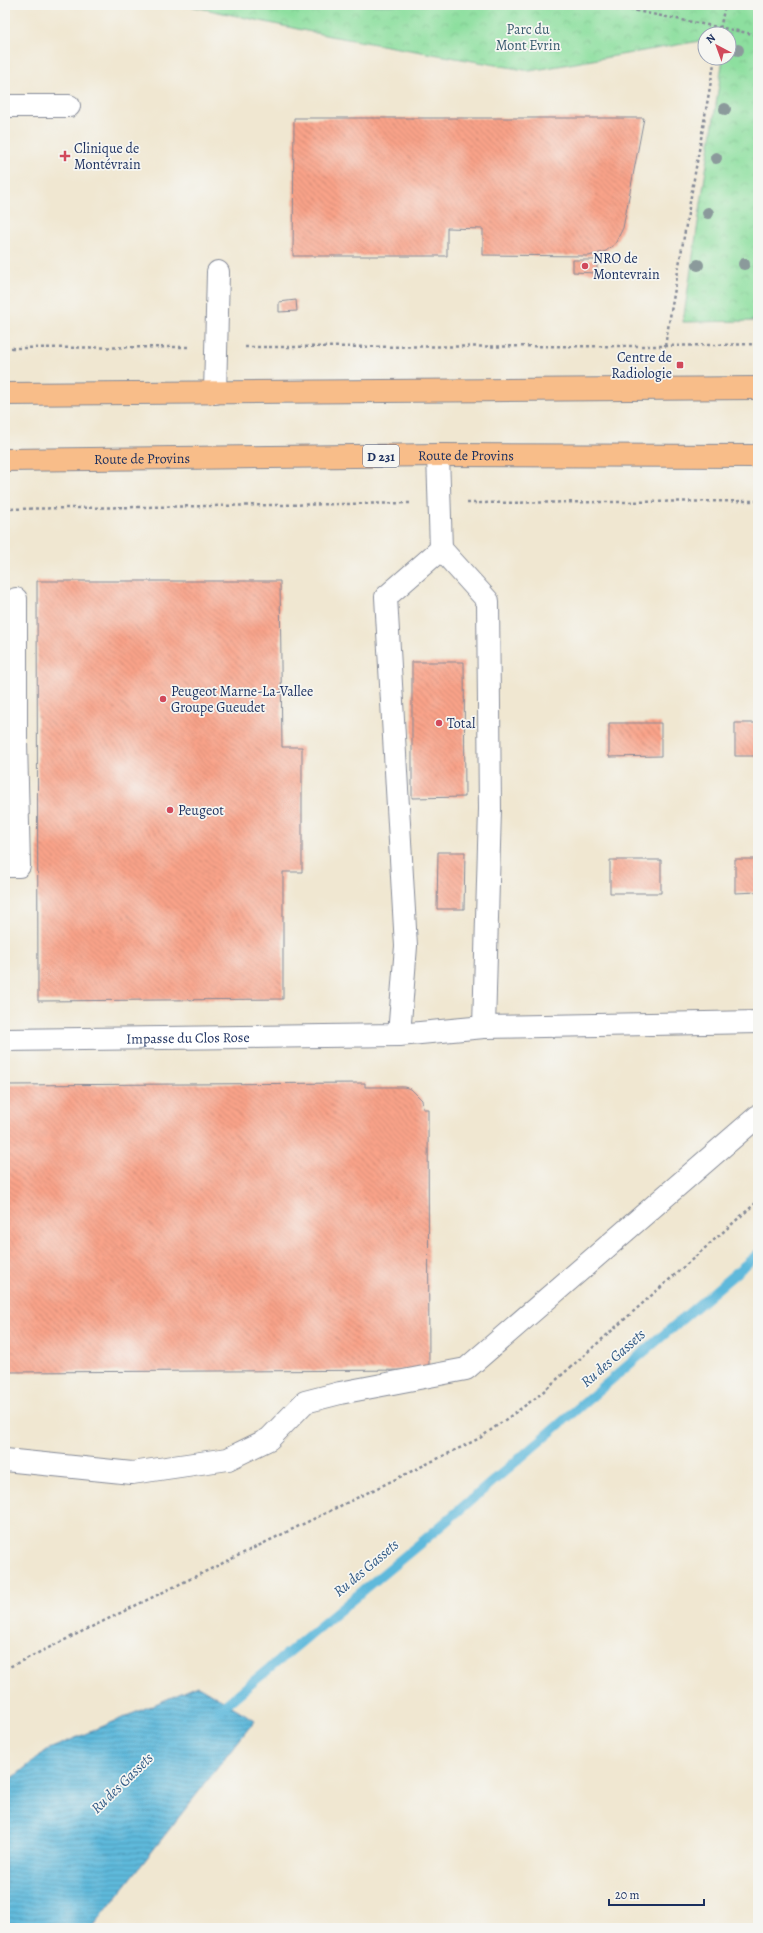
<svg xmlns="http://www.w3.org/2000/svg" width="763" height="1933" viewBox="0 0 763 1933" font-family="Alegreya,serif">
  <defs>
    <pattern id="park-crowns" width="20" height="18" patternUnits="userSpaceOnUse"><rect width="20" height="18" fill="#8ddf9f"/><path d="M2 6a3 3 0 1 1 6 0M12 15a3 3 0 1 1 6 0" fill="none" stroke="#79c08b"/></pattern>
    <pattern id="water-rules" width="6" height="5" patternUnits="userSpaceOnUse"><rect width="6" height="5" fill="#5eb9db"/><path d="M0 2.5h6" fill="none" stroke="#4d97b5"/></pattern>
    <pattern id="building-back-hatch" width="6" height="6" patternUnits="userSpaceOnUse"><rect width="6" height="6" fill="#f9a389"/><path d="M-1 5l2 2M0 0l6 6M5-1l2 2" fill="none" stroke="#c98573"/></pattern>
  </defs>
  <rect width="100%" height="100%" fill="#f6f6f2"/>
  <filter id="ink" filterUnits="userSpaceOnUse"><feTurbulence type="fractalNoise" baseFrequency=".025" numOctaves="2"/><feDisplacementMap in="SourceGraphic" scale="8" xChannelSelector="R" yChannelSelector="G"/><feConvolveMatrix kernelMatrix="1 2 1 2 8 2 1 2 1" color-interpolation-filters="sRGB"/></filter>
  <filter id="wash" filterUnits="userSpaceOnUse"><feTurbulence type="fractalNoise" baseFrequency=".012" numOctaves="4" result="noise"/><feDisplacementMap in="SourceGraphic" scale="16" xChannelSelector="R" yChannelSelector="G"/><feGaussianBlur stdDeviation="0.9" result="paint"/><feColorMatrix in="noise" values="0 0 0 0 0 0 0 0 0 0 0 0 0 0 0 0 0 1.4 0 .05"/><feComposite in="paint" operator="in"/></filter>
  <g filter="url(#wash)">
    <rect width="100%" height="100%" fill="#f0e7d1"/>
    <path fill="url(#park-crowns)" stroke="#54877e" d="M186,5H758V321L683,322L723,58H729V34H705V40L530,71L330,36Z"/>
    <path fill="url(#water-rules)" stroke="#3c749c" d="M198,1686L255,1720L92,1928H5V1784L47,1750Z"/>
    <g fill="none" stroke-linecap="round" stroke-linejoin="round">
      <path stroke="#5eb9db" stroke-width="10" d="M218,1711L429,1536L758,1254"/>
    </g>
    <g id="blocks">
      <path fill="url(#building-back-hatch)" d="M294,118H644L623,228L615,244L606,251L589,256L483,255V229L447,228V256H293Z
        M573,260H597V273L573,272Z
        M296,300L297,311L279,312V302Z
        M37,581H280L282,747H302V872H283V999L38,1001Z
        M412,662H464L465,797L412,798Z
        M609,723H661V756L609,757Z
        M735,723H758V756H735Z
        M438,852H465L464,909H437Z
        M735,859H758V892L735,893Z
        M610,860H661V893H610Z
        M365,1083V1087H404L411,1089L422,1100L423,1109H428L429,1370L5,1372V1085Z"/>
    </g>
  </g>
  <g filter="url(#ink)">
    <use href="#blocks" fill-opacity="0" stroke="#868b98" stroke-width="1"/>
    <g fill="none" stroke-linecap="round" stroke-linejoin="round">
      <g stroke="#868b98" stroke-width="24">
        <g id="minor">
          <path d="M5,106H69"/>
          <path d="M215,393L218,272"/>
          <path d="M438,455L441,549"/>
          <path d="M5,742H16V599"/>
          <path d="M5,866H19L16,742"/>
          <path d="M399,1035L406,946L386,597L441,549L488,601L490,809L484,1027"/>
          <path id="s1" d="M5,1040L399,1035L484,1027L758,1022"/>
          <path d="M5,1460L132,1473L228,1459L269,1439L305,1402L340,1393L466,1369L758,1116"/>
        </g>
      </g>
      <g stroke="#868b98" stroke-width="24">
        <g id="major">
          <path d="M5,394L758,388"/>
          <path id="s2" d="M5,460L438,455L758,456"/>
        </g>
      </g>
      <path stroke="#868b98" stroke-width="2.5" stroke-dasharray="3 3" stroke-linecap="butt" d="M606,5L758,35
        M719,34L725,5
        M665,346L715,58
        M245,347L665,346L758,344
        M5,348L190,347
        M467,503L758,501
        M5,509L412,503
        M5,1669L480,1438L537,1397L758,1201"/>
      <use href="#minor" stroke="#fff" stroke-width="22"/>
      <use href="#major" stroke="#f8bd89" stroke-width="22"/>
    </g>
    <g fill="#8b9a9b">
      <circle cx="738" cy="50" r="6"/>
      <circle cx="725" cy="109" r="6"/>
      <circle cx="716" cy="158" r="6"/>
      <circle cx="708" cy="213" r="6"/>
      <circle cx="744" cy="264" r="6"/>
      <circle cx="698" cy="265" r="6"/>
    </g>
  </g>
  <g fill="#d1495b" stroke="#f6f6f2" stroke-width="1.5">
    <path d="M63 150h4v4h4v4h-4v4h-4v-4h-4v-4h4z"/>
    <circle cx="585" cy="266" r="4"/>
    <rect x="676" y="361" width="8" height="8" rx="2"/>
    <circle cx="163" cy="699" r="4"/>
    <circle cx="439" cy="723" r="4"/>
    <circle cx="170" cy="810" r="4"/>
  </g>
  <g text-anchor="middle" dominant-baseline="central" stroke-width="3.5" stroke-linejoin="round" paint-order="stroke">
    <rect fill="#f6f6f2" stroke="#5d6b8a" stroke-width="1" x="363" y="445" width="36" height="22" rx="3"/>
    <g font-size="13" font-weight="bold" fill="#1b2f5e">
      <text x="381" y="456">D 231</text>
    </g>
    <g font-size="14" fill="#385b6e" stroke="#f6f6f2">
      <text x="528" y="29">Parc du<tspan x="528" dy="16">Mont Evrin</tspan></text>
    </g>
    <g font-size="14" fill="#1b2f5e" stroke="#f6f6f2" text-anchor="start">
      <text x="74" y="148">Clinique de<tspan x="74" dy="16">Montévrain</tspan></text>
      <text x="593" y="258">NRO de<tspan x="593" dy="16">Montevrain</tspan></text>
      <text x="672" y="357" text-anchor="end">Centre de<tspan x="672" dy="16">Radiologie</tspan></text>
      <text x="171" y="691">Peugeot Marne-La-Vallee<tspan x="171" dy="16">Groupe Gueudet</tspan></text>
      <text x="447" y="723">Total</text>
      <text x="178" y="810">Peugeot</text>
    </g>
    <g font-size="14" fill="#1b2f5e" stroke="#f6f6f2">
      <text stroke="none"><textPath href="#s2" startOffset="461">Route de Provins</textPath></text>
      <text stroke="none"><textPath href="#s2" startOffset="137">Route de Provins</textPath></text>
      <text stroke="none"><textPath href="#s1" startOffset="183">Impasse du Clos Rose</textPath></text>
    </g>
    <g font-size="15" font-style="italic" fill="#2f5884" stroke="#f6f6f2">
      <text transform="translate(613 1358) rotate(-41)">Ru des Gassets</text>
      <text transform="translate(366 1568) rotate(-40)">Ru des Gassets</text>
      <text transform="translate(122 1783) rotate(-44)">Ru des Gassets</text>
    </g>
  </g>
  <rect width="763" height="1933" fill="none" stroke="#f6f6f2" stroke-width="20"/>
  <g transform="translate(717 46) rotate(319)"><circle r="19" fill="#f6f6f2" stroke="#9ea6b7"/>
  <path d="M0-3L7 15L0 10L-7 15Z" fill="#d1495b"/>
  <text y="-6" font-size="11" font-weight="bold" text-anchor="middle" fill="#1b2f5e">N</text>
  </g>
  <path d="M609 1899v6h95v-6" fill="none" stroke="#1b2f5e" stroke-width="2"/>
  <text x="615" y="1899" font-size="12" fill="#1b2f5e" stroke="#f6f6f2" stroke-width="3" paint-order="stroke">20 m</text>
</svg>
